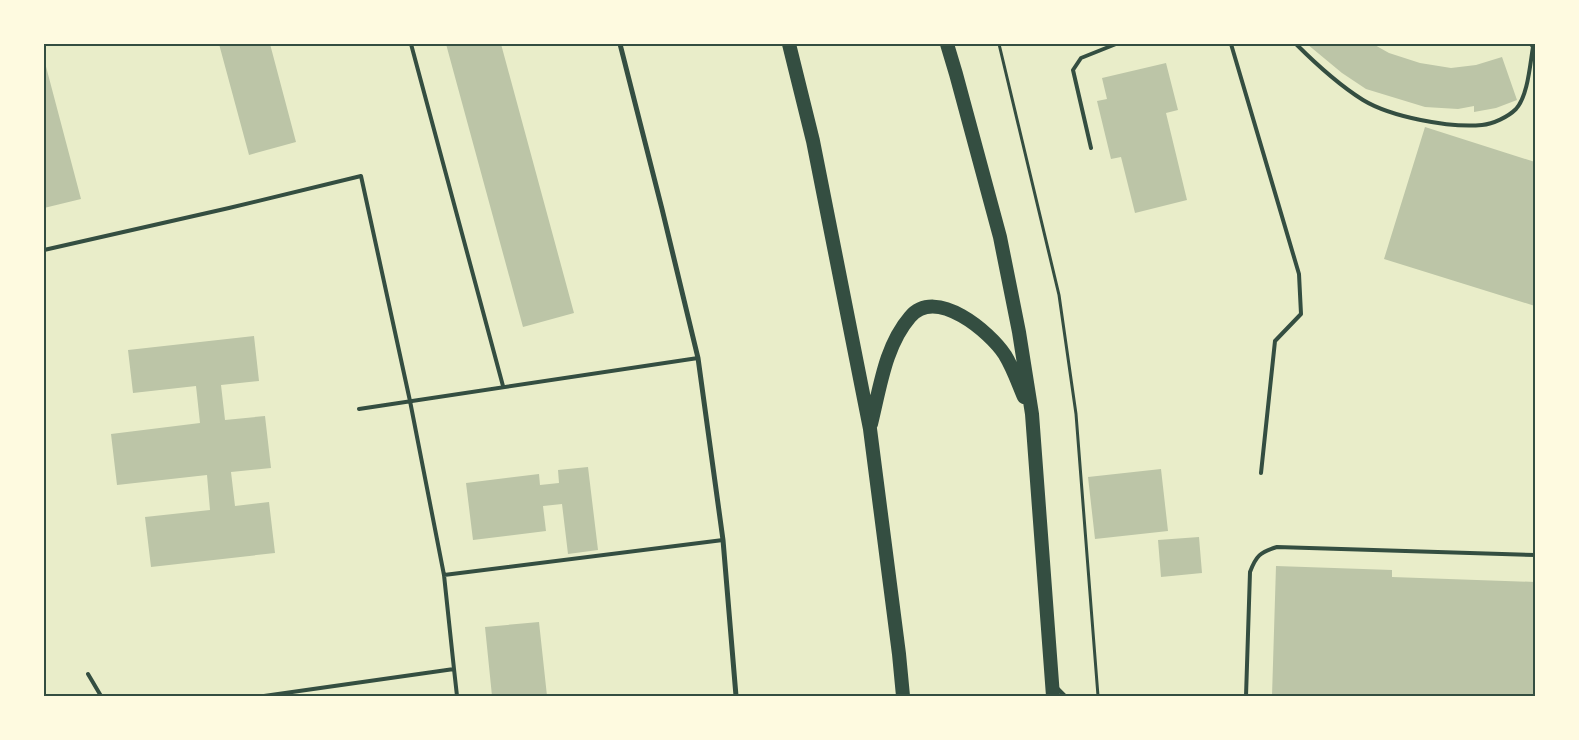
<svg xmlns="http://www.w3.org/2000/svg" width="1579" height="740" viewBox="0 0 1579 740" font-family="Manrope,sans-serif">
  <rect width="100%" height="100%" fill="#e9edc9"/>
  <path fill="#bcc5a7" d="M219,44H270L296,142L249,155Z
    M446,44H501L574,313L523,327Z
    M1307,44H1373L1389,53L1420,63L1451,68L1476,65L1502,57L1517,100L1496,108L1474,112V106L1458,109L1425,107L1366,89L1342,73Z
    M44,59L81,199L44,208Z
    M1166,63L1178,110L1166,113L1187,200L1135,213L1121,157L1111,159L1097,101L1107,99L1102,78Z
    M1425,127L1535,162V306L1384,259Z
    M254,336L259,381L221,385L225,420L265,416L271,468L231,472L235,506L269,502L275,553L151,567L145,517L210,510L207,475L117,485L111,434L200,423L196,386L133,393L128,350Z
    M588,467L598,550L568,554L562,504L543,506L546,531L473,540L466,483L539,474L540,485L559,483L558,470Z
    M1161,469L1168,531L1095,539L1088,477Z
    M1199,537L1202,573L1161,577L1158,540Z
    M1276,566L1392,570V577L1535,582V696H1272Z
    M539,622L547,696H492L485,627Z"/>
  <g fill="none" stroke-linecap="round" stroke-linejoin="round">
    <path stroke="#344e41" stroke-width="3" d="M999,44L1059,295L1076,414L1098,696"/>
    <path stroke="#344e41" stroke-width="4" d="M411,44L503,386
      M1231,44L1299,274L1301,314L1275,341L1261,473
      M1296,44C1316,64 1339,85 1363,100C1391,117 1449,128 1482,125C1493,124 1508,117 1516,109C1528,96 1530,64 1533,47L1531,44
      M1091,148L1073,70L1081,58L1116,44
      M44,250L229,208L361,176L410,401L444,575L454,669L264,696
      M359,409L698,358
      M444,575L723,540
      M454,669L457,696
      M88,674L101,696
      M1056,687L1065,696
      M1246,696L1250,572C1256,556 1260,552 1277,547L1535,555"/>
    <path stroke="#344e41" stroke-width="5" d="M620,44L662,209L698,358L723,540L736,696"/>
    <path stroke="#344e41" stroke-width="14" d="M789,44L813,141L870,429L899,654L903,696
      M947,44L956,74L1000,237L1019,332L1032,414L1053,696
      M871,424C880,388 885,346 910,317C936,286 990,332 1005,355C1013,368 1018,383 1024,397"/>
  </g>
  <rect width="1579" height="740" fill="none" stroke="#fefae0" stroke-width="90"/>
  <rect x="45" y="45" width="1489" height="650" fill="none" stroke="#344e41" stroke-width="2"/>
</svg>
